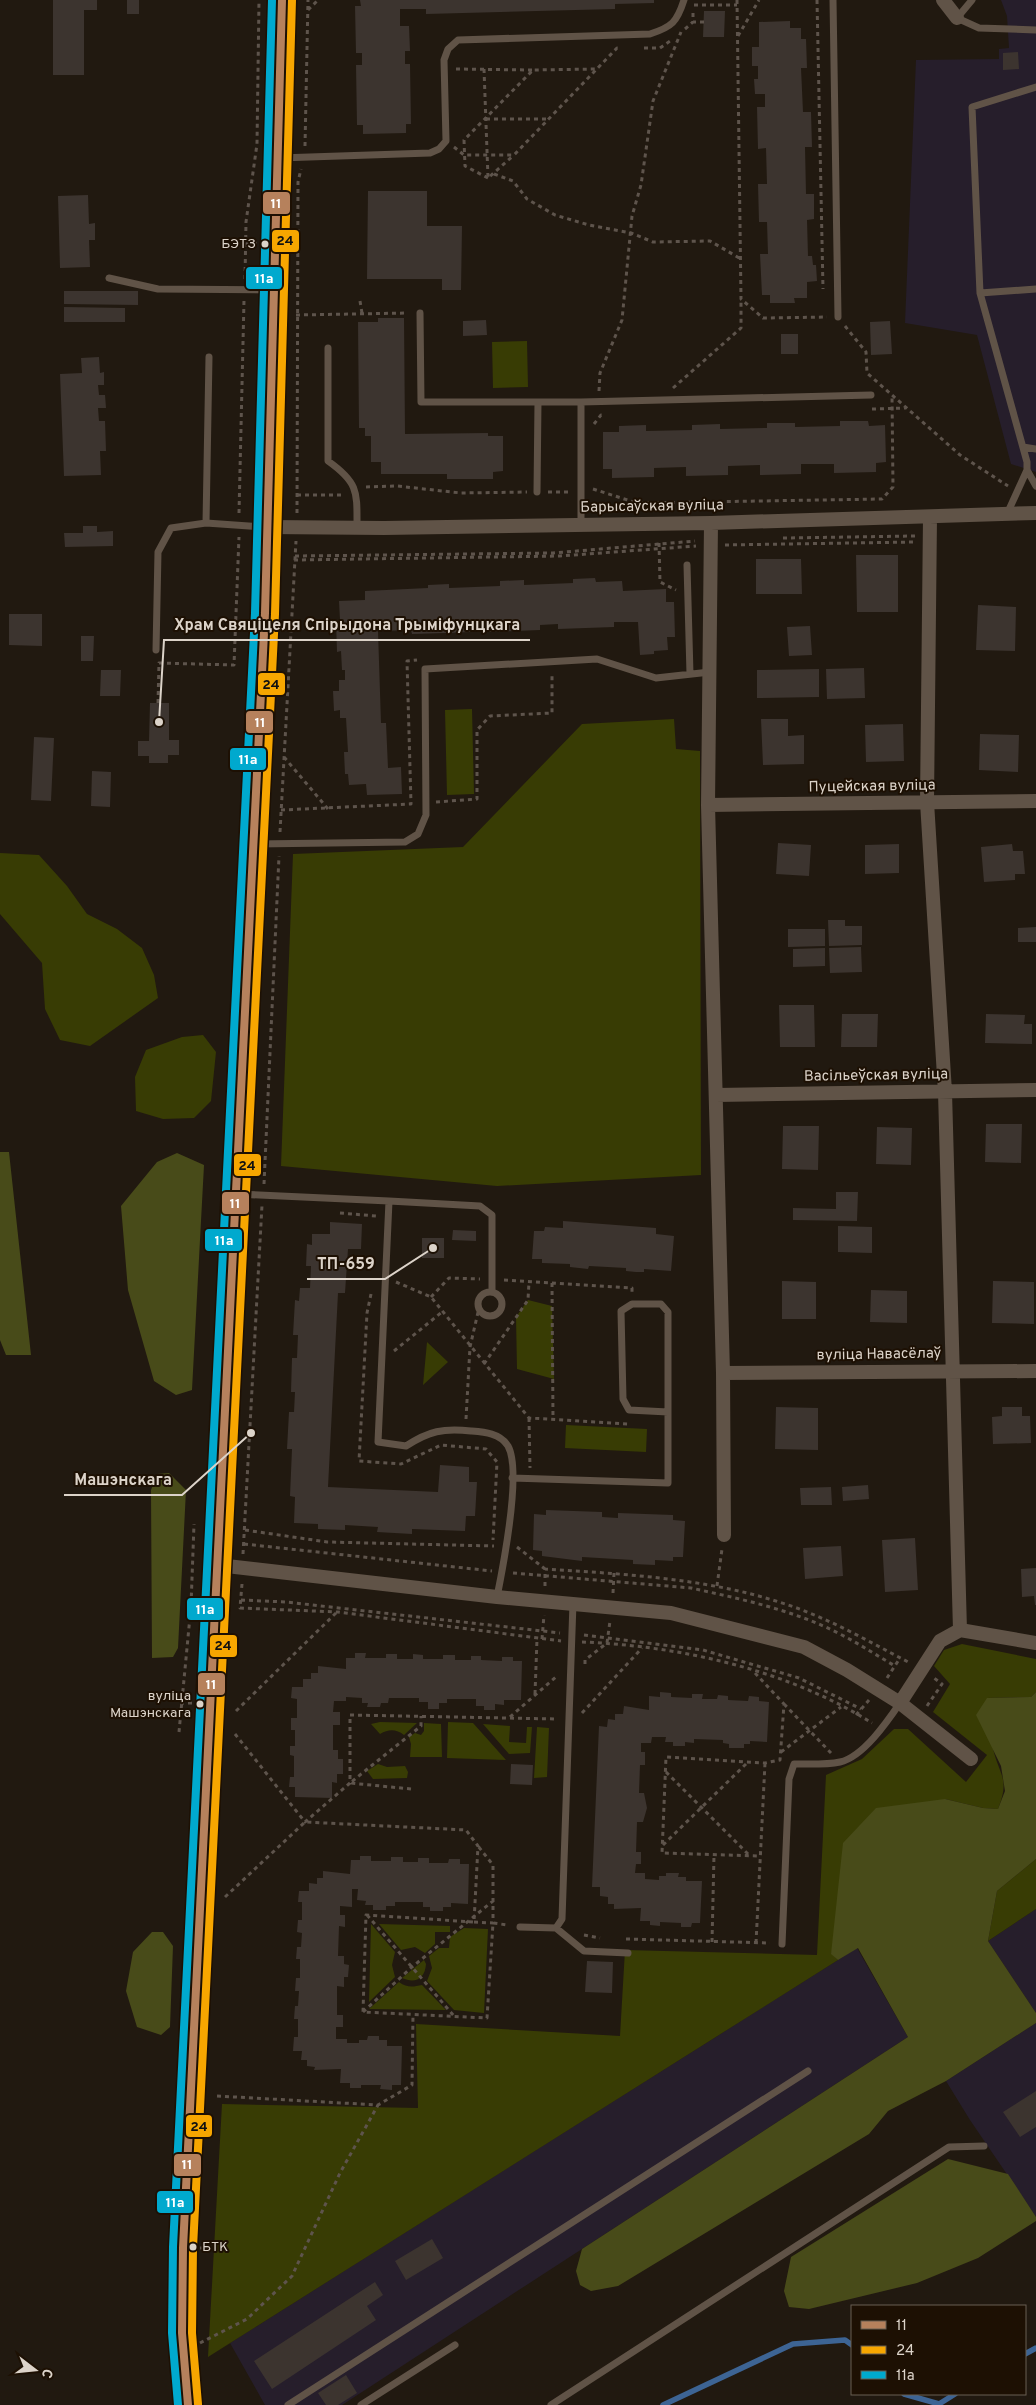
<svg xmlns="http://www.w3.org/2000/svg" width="1036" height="2405" viewBox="0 0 1036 2405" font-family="Overpass,sans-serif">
  <rect width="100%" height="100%" fill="#211910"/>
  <path fill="#261e2b" d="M1001,0H1036V472L1011,464L977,335L905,323L916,60L999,59V49L1009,48L1007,16Z
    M1036,1909V2013L988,1941Z
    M857,1948L908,2037L342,2405H265L230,2343Z
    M1036,2023V2217L970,2120L946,2081Z"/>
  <path fill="#383c04" d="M527,341L528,387L493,388L492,342Z
    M472,709L474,794L447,795L445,710Z
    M674,719L676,749L700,751L701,1175L497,1186L281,1166L293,854L463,847L582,724Z
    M0,853L39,855L67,886L87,914L117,929L142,948L154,975L158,998L90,1046L60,1040L45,1009L42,963L0,914Z
    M203,1035L216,1052L211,1101L194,1118L163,1119L136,1111L135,1077L146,1050L182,1037Z
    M528,1300L552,1306L554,1379L517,1369L516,1317Z
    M427,1342L448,1362L423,1385Z
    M566,1425L647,1429L646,1452L565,1448Z
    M962,1644L1036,1659V1692L1031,1697L987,1698C989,1715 989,1733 993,1749C1000,1777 1010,1778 998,1809L983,1808L945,1799L831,1953L838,1960L208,2357L222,2104L418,2108L416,2024L620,2036L625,1950L817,1955L826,1775L862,1759L894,1729H908L966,1782L987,1755L933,1712L950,1684L934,1666L944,1650Z
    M380,1722L417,1723L404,1735C396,1729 389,1729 380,1734L371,1724Z
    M448,1722L473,1723L506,1760L447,1758Z
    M424,1723L441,1724L442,1757H410L411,1744L409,1737L415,1733L421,1735L424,1731Z
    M483,1724L510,1726L509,1742L526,1743L527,1727H532L530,1753L509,1754Z
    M537,1727L549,1728L547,1777L534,1778Z
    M378,1764L387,1767L405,1766L408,1772L407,1778L373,1779L367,1771Z
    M1036,1859V1909L988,1941L997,1891Z
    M371,1924L395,1952L392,1965L395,1977L369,2002Z
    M379,1924L450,1926V1932H435V1944L425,1953L415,1947L401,1950Z
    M464,1928L488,1929L484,2013L454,2010L427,1981L432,1968L429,1956L439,1948H449L450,1937Z
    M424,1960L426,1964C425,1979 415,1984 402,1978Z
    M399,1982C407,1988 413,1987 422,1985L446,2010L369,2009Z"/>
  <path fill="#484b19" d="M0,1152H9L31,1355H6L0,1340Z
    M177,1153L204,1165L192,1390L176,1395L154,1381L128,1290L121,1206L157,1162Z
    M169,1473L186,1490L178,1648L173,1657L152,1658L151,1490L157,1474Z
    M1036,1692V1859L997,1891L988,1941L1036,2013V2023L946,2081L888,2111L869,2134L618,2286L591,2291L580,2285L576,2271L582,2249L908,2037L858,1948L838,1960L831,1954L843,1843L876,1808L945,1799L983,1808L998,1809L1005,1791L1001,1766L976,1715L987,1698L1031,1697Z
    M152,1932H163L173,1946L170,2027L161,2035L137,2027L126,1991L133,1952Z
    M948,2159L1008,2174L1036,2217V2221L978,2258L917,2283L809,2309L789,2307L784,2291L791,2257Z"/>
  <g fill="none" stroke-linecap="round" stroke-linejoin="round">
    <path stroke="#3d6494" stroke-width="5.5" d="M1025,2354L1036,2348
      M904,2394L939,2404L955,2394
      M663,2405L793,2344L845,2340L852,2345"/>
  </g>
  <path fill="#3c342f" d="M53,0H97V10H84V75H53Z
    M127,0H139V14H127Z
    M360,0H654V3L615,4V9L426,14V9H400V26H409L410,51H405V64H410L411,124H406V133L363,134V125H357L356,65H362V53H356L355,6H361Z
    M704,11H725L724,37H703Z
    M790,21V28H801V39H806L807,68H801L803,112H811L812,147H805L806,194H814V219L807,220L808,256H812L813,265H816L817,281L807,282V298H794L795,303H770V295H762L760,254H768L767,222H759L758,184H767L766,148L758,149L757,107H765V94H755L754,79H758V66H752V47H759V22Z
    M1018,52L1019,69L1003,70V53Z
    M368,191H427V226H462L461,290H442V279H367Z
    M88,195L89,224L95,223V240H89L90,267L60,268L58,196Z
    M64,291H138V305L64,304Z
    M64,307L125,308V322H64Z
    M378,318H404L405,434L488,433V436H503V471L493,472V479H447V474H381V462H371V436H365V428H359L358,322H378Z
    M486,320L487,335L463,336V321Z
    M890,321L892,354L871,355L870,322Z
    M781,334H798V354H781Z
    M99,357L100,373L104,372V385H98L99,395H105L106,408H98L99,421H105L106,451H100L101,475L64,476L60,374L82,373L81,358Z
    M840,421H868L869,426L885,425L886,462L876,463V472L834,473V464H801V474L760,475V465L728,466V475L686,476V467L654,468V477L612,478V469H603V432H619V426L646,425V431L692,430V425L720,424V429L767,428V423H795V427L840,426Z
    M83,526H97V532L113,531V546L65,547L64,533H83Z
    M856,555H898V612H857Z
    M756,559H801L802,594H756Z
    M595,578L596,582L622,581L623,591L666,589V602H674L675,637H667L668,650L654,651V654L640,655L638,622H614V627L558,629V624L540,625V630L514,631L485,632V627L469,628L470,632L445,633L412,634L411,630L378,631L381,723H386L388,768L401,767L402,794L367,795L366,784L349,785L348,774H345L344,752H348L346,718H340V710L334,711L333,691H339V680H345V670H342L341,651L337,652L336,621L340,620L339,601L365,600V591L428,588V585L449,584V588L500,586V581L524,580V585L573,583V579Z
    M978,605L1016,607L1015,651L976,650Z
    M9,614H42V646L9,645Z
    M810,626L812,655L789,656L787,627Z
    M81,636H94L93,661H81Z
    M864,668L865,698L827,699L826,669Z
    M819,669V697L757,698V670Z
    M101,670H121L120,696H100Z
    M150,703H169V740H179V755H168V763H149V756H138V741H149Z
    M761,719H788V736L804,735V764L763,765Z
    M903,724L904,761L866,762L865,725Z
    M980,734L1019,735L1018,772L979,770Z
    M34,737L54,738L51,801L31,800Z
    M92,771L111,772L110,807L91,806Z
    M778,843L811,845L809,876L776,874Z
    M899,844V873L865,874V845Z
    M1012,844L1013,851H1023L1025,874H1015V880L984,882L981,847Z
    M828,920H845V926H862V945L829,946Z
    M1036,927V942H1018V928Z
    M788,929H825V946L788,947Z
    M861,947L862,972L830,973L829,948Z
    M825,948V966L793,967V949Z
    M779,1005H814L815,1047H780Z
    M842,1014H878L877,1047H841Z
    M986,1014L1025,1015L1024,1024H1032V1044L985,1043Z
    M986,1124H1022L1021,1163L985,1162Z
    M783,1126H819L818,1170L782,1169Z
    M877,1127L912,1128L911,1165L876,1164Z
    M836,1192H858L857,1221L793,1220V1208L836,1209Z
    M563,1221L656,1228V1234L674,1236L671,1271L644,1269V1272H636L626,1271V1268L589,1266L588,1269L570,1267V1264L542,1263V1259H532L534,1231H544L545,1227L563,1228Z
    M330,1222L362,1224L361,1249H348L345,1293H338L328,1487L438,1492L440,1465L469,1467V1482H477L475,1516H466L465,1531L412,1529V1534L377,1532L378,1527L345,1525V1530L318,1529V1524L294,1523L295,1497L290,1496L292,1449H287L289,1412H294L295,1392H291L292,1358H297L298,1335H293L295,1300L299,1301L300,1288H310L311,1266H306L307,1244L312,1245V1234H330Z
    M838,1226L872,1227V1253L838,1252Z
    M453,1230L476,1231V1241L452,1240Z
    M422,1238H444V1258H422Z
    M782,1281L816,1282V1319H782Z
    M993,1281L1034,1282V1324L992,1323Z
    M871,1290L907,1291V1323L870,1322Z
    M776,1407L818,1408V1450L775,1449Z
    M1002,1407H1022V1416H1030L1031,1443L993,1444L992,1417L1002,1416Z
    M868,1485L869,1499L843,1501L842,1487Z
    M831,1487L832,1505H801L800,1488Z
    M546,1510L602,1512V1517L618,1518V1513L673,1515V1520L685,1521L683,1557H673V1561L655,1560V1565L633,1564V1560L582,1557V1561L542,1556V1551L533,1550L534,1514L546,1515Z
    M915,1538L918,1590L885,1592L882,1540Z
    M841,1546L843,1576L805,1579L803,1548Z
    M1036,1568V1605H1035L1034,1596L1022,1597L1021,1569Z
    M355,1653H366L365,1658H386V1654H397V1659H413V1654L423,1655V1659H443V1655H455V1660H471V1656H481V1660L502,1661V1657H513V1661H522L521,1700H504V1705L495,1704V1710H484V1706H476V1699H447V1703H439V1709H428V1702H419V1698H389L388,1703H381L380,1707H367L368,1703H362V1698L346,1697V1701H334L333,1712H340V1725H333V1750H338V1759H343V1774H337V1783L332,1782V1798L295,1797V1787H289L290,1777H294V1756L290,1755V1746H295V1730H291V1718H297V1699L291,1698L292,1687H303V1679H311V1673H318V1666L346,1669V1658H355Z
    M660,1692L671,1693V1697L692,1698V1694H703L702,1699H717L718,1695L728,1696V1700L748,1701L749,1696L759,1697V1701L769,1702L767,1742L750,1741V1744H744V1748H729V1744L723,1743V1740L694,1739V1743L685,1742V1746H673V1742H665L666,1737H652L651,1743H641V1752H645V1765H640L639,1793H644L647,1808L643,1822H637L636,1852H641V1864H636L635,1873H645V1879L659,1880V1876H666V1873H679L678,1877H686V1881H702L700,1923H692L691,1927H681V1923L660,1922V1926L650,1925V1921H640L641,1908L614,1909V1904H608V1897L600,1896V1887H592L599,1726L607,1727L608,1719L615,1720V1714H623L624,1706L649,1710V1696L660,1697Z
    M511,1764L533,1765L532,1785L510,1784Z
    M360,1856H371V1861H391V1857H403V1862H418V1858H429V1863H448L449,1859H460V1864H469L468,1904L451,1903V1907H443V1911H430V1907H423V1902H395V1906H386V1910H373V1905H365L366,1901L357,1900L358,1889H352V1907L340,1906V1915H345V1927L339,1926L338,1956H344V1964L349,1965L348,1977H344V1987L337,1986V2015H343V2027H336V2039H347V2043H359V2040H367L368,2036H379V2040H387V2046H402L401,2085H392V2090L380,2089L381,2085H361V2088H350V2083H340L341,2069L314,2070L315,2067L307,2066V2060H301L302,2051H293L294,2037H298V2019H294L295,2006H298L299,1991H295L296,1978H300V1959H296L297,1947H301L302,1933L297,1932L298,1920H302V1902H298L299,1891H309V1883L317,1884V1878H323V1871L350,1874L351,1860H360Z
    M587,1961L613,1962L612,1993L585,1992Z
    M1036,2091V2127L1020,2137L1003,2112Z
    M432,2239L443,2258L406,2280L395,2261Z
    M375,2282L383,2295L367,2306L376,2320L272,2389L254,2361Z
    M346,2375L357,2393L338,2405H326L318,2393Z"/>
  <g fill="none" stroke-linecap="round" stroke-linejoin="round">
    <path stroke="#5e544c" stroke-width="3" stroke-dasharray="4 4" stroke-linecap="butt" d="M737,0L741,299L763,318L827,317
      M817,0L823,289
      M694,5H737
      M308,10L318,0
      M693,13V22H704
      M685,29L693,22
      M738,36L759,0
      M644,48H660L670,41
      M456,69L532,70
      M484,69L488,178L514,155
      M486,119H549
      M305,146L308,0
      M454,147L464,155H514L617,48H620
      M494,174L513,181L527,199L555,215L589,225L631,233L653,242L710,241L741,259
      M488,178L465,166L464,140L533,70L597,69
      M245,244L257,243
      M245,279L246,222L257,144L259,0
      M360,301L362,313
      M296,315L408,313
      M845,326L866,352L867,373L960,455L1008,486
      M673,388L741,328V300
      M599,391L600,373L622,320L632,216L641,185L653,101L681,32
      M872,409L906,408
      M594,424L601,415H603
      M366,487L397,486L461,493L527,492
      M593,489L637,503L882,499L893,487L892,395
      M548,492H569
      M297,495H344
      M239,513L244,300
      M297,513L298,182L301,169
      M783,538L915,536
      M659,543L660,582L676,590
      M725,545L916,542
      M295,556L553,553L695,541
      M294,560L560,556L696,546
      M158,703L159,663L234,665L239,537
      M284,757L328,809
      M436,802L477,799V730L490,716L552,713V673
      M281,810L411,804L407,661L417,660
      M280,832L296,541
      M264,1184L279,856
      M340,1213L376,1216
      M504,1280L632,1288V1293
      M396,1282L431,1297L529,1418L628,1424
      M552,1283L553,1419
      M371,1294L367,1313L359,1461L401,1464L441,1445L486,1449L497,1462L493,1540
      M431,1297L449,1278L480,1279
      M394,1351L442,1312
      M484,1364L528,1300L529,1282
      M529,1418L530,1468
      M466,1419L470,1347L479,1308
      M245,1530L327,1542L494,1546
      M244,1544L492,1571
      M517,1547L545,1569
      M243,1554L262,1205
      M513,1573L691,1588C741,1599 793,1610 838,1633C858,1643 876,1655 895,1666
      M242,1584L240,1608L338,1612L561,1641
      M545,1586V1569C623,1574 704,1578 779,1602C825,1616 868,1641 910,1663
      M717,1586L722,1549
      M613,1593L614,1573
      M241,1600L286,1602L560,1633
      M584,1635L703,1650L799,1678L861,1709
      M542,1639L544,1615
      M582,1642C681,1646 788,1670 872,1723
      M585,1664V1660L607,1643L610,1621
      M755,1673L784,1704L780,1760L765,1763L666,1757L662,1853L760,1856
      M887,1678L900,1658
      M535,1694L537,1639
      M180,1703H192
      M784,1704L831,1753
      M927,1706L942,1684L934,1678
      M236,1711L337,1612
      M582,1713L642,1648
      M856,1715L869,1700
      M510,1717L557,1676
      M179,1732L191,1606L194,1524
      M235,1734L305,1822L350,1783V1715L557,1719
      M781,1752L841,1707
      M666,1772L750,1856
      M411,1789L350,1783L421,1726V1716
      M663,1845L748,1762
      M225,1897L305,1822L466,1830L478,1846L474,1922L366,1915L363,2012L487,2018L493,1923L508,1925
      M367,1915L454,2016
      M474,1922L493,1923V1865L478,1846
      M584,1935L600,1938
      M626,1939L770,1943
      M712,1942L714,1855
      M756,1943L765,1763
      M363,2012L412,1967L493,1901
      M217,2096L378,2105L412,2085L413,2015
      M200,2248H210
      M200,2343L247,2319L292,2276L340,2173L378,2105"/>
    <path stroke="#605347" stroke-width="7" d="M833,0L838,317
      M972,0L957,18L979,28L1036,30
      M279,158L430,153L439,149L446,141L444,60L448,49L458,40L650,34C672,27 677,22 684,0
      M109,278L158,289L273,290
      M980,293L1036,289
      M420,313L421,402H581
      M328,348V461C359,483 357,492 357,528
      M209,357L206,523L265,527
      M1023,447L1036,449
      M1027,470L1036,486
      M537,492L538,402
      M1007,514L1027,470V462L980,293L972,107L1036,87
      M581,524V402L871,395
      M687,565L690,674
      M156,650L158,552L171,528L206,523
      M256,844L405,842L418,834L426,815L425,669L597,659L656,678L710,672
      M237,1194L389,1201L378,1442L406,1446C429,1431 443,1428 471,1431C484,1432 500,1433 508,1446C522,1471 503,1567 497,1597
      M389,1201L480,1206L492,1215V1292
      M478 1304a12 12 0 1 1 24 0a12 12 0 1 1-24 0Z
      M512,1478L668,1483V1312L661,1304H632L621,1311L623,1399L629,1410L668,1412
      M520,1927L556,1928L562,1919L573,1603
      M556,1928L584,1951L628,1953
      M782,1944L789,1779L794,1764C809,1764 826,1765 840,1762C863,1757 887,1722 900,1703
      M288,2405L808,2071
      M361,2405L455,2345
      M551,2405L949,2147L984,2146"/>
    <path stroke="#605347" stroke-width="14" d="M943,0L957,18
      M930,517L927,802L945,1092L960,1630
      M711,523L708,805L723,1373L724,1535
      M268,527L384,528L711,523L1036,513
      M708,805L1036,801
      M716,1095L1036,1090
      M723,1373L1036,1371
      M218,1565L497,1597L671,1613L804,1647L847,1670L900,1703L971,1759
      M900,1703L940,1641L960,1630L1036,1643"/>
    <path stroke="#635447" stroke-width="20" d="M188,2405L182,2333L183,2248L265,613L282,0"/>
    <g stroke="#1d1003" stroke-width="11">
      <path id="bus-1" d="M188,2405L182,2333L183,2248L265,613L282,0"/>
    </g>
    <g stroke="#1d1003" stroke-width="11">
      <path id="bus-2" d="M198,2404L192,2333L193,2248L275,614L292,0"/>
    </g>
    <g stroke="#1d1003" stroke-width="11">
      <path id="bus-3" d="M178,2405L172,2333L173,2247L255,613L272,0"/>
    </g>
    <use href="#bus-1" stroke="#b6815c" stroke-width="8"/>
    <use href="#bus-2" stroke="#f7a600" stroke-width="8"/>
    <use href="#bus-3" stroke="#00a9ce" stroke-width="8"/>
  </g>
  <g fill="#dcd3c9" stroke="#1d1003" stroke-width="2">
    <circle cx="265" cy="244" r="4.5"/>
    <circle cx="200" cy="1704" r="4.5"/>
    <circle cx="193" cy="2247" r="4.5"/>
  </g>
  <g text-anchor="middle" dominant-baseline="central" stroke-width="4" stroke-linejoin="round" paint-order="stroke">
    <g font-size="14" fill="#dcd3c9" stroke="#1d1003" text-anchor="end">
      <text x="256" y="244">БЭТЗ</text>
      <text x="191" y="1696">вуліца<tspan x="191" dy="17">Машэнскага</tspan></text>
      <text x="202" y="2247" text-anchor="start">БТК</text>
    </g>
    <g font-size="15" fill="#dcd3c9" stroke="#1d1003">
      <text transform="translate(652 507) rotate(-1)">Барысаўская вуліца</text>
      <text transform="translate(872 787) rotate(-1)">Пуцейская вуліца</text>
      <text transform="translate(876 1076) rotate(-1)">Васільеўская вуліца</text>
      <text transform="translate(879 1355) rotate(-1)">вуліца Навасёлаў</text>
    </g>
  </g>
  <path fill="none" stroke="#dcd3c9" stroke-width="2" d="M159 722L164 640H530M433 1248L385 1279H307M251 1433L182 1495H64"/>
  <g fill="#dcd3c9" stroke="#1d1003" stroke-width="2">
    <circle cx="159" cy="722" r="5"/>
    <circle cx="433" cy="1248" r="5"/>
    <circle cx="251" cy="1433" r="5"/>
  </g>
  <g font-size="16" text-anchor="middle" font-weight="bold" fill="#dcd3c9" stroke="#1d1003" stroke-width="4" stroke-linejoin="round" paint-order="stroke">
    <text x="347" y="630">Храм Свяціцеля Спірыдона Трыміфунцкага</text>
    <text x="346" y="1269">ТП-659</text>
    <text x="123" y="1485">Машэнскага</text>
  </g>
  <g stroke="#1d1003" stroke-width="2">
    <rect x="262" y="191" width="29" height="24" rx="5" fill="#b6815c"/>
    <rect x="271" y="229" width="29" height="24" rx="5" fill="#f7a600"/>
    <rect x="245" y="266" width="38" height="24" rx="5" fill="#00a9ce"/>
    <rect x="257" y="672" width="29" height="24" rx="5" fill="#f7a600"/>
    <rect x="245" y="710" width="29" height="24" rx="5" fill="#b6815c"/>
    <rect x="229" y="747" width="38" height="24" rx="5" fill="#00a9ce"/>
    <rect x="233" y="1153" width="29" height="24" rx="5" fill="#f7a600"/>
    <rect x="221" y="1191" width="29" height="24" rx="5" fill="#b6815c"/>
    <rect x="204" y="1228" width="39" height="24" rx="5" fill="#00a9ce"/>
    <rect x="186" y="1597" width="38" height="24" rx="5" fill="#00a9ce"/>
    <rect x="209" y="1634" width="29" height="24" rx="5" fill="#f7a600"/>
    <rect x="197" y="1672" width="29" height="24" rx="5" fill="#b6815c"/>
    <rect x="185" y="2114" width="28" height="24" rx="5" fill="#f7a600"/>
    <rect x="173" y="2153" width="29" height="24" rx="5" fill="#b6815c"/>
    <rect x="156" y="2190" width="38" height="24" rx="5" fill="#00a9ce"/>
  </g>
  <g font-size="14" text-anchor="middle" font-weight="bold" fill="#fff">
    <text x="276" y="208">11</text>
    <text x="264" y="283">11а</text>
    <text x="260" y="727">11</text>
    <text x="248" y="764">11а</text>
    <text x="235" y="1208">11</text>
    <text x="224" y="1245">11а</text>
    <text x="205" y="1614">11а</text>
    <text x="211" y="1689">11</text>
    <text x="187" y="2169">11</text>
    <text x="175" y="2207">11а</text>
  </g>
  <g font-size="14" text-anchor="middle" font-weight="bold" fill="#111">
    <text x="285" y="245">24</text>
    <text x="271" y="689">24</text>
    <text x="247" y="1170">24</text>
    <text x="223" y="1650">24</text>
    <text x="199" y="2131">24</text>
  </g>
  <rect x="851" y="2305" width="175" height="90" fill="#1d1003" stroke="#695e52"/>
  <rect x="861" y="2321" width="25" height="8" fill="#b6815c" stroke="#695e52"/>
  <text x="896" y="2330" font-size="15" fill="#dcd3c9">11</text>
  <rect x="861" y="2346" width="25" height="8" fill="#f7a600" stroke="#695e52"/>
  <text x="896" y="2355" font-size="15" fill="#dcd3c9">24</text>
  <rect x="861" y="2371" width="25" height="8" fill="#00a9ce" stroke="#695e52"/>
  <text x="896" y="2380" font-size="15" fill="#dcd3c9">11а</text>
  <g transform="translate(35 2370) rotate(106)" stroke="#1d1003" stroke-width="4" paint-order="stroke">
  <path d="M0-4L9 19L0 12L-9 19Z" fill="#dcd3c9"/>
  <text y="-8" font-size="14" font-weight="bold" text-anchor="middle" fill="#dcd3c9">С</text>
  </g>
</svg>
